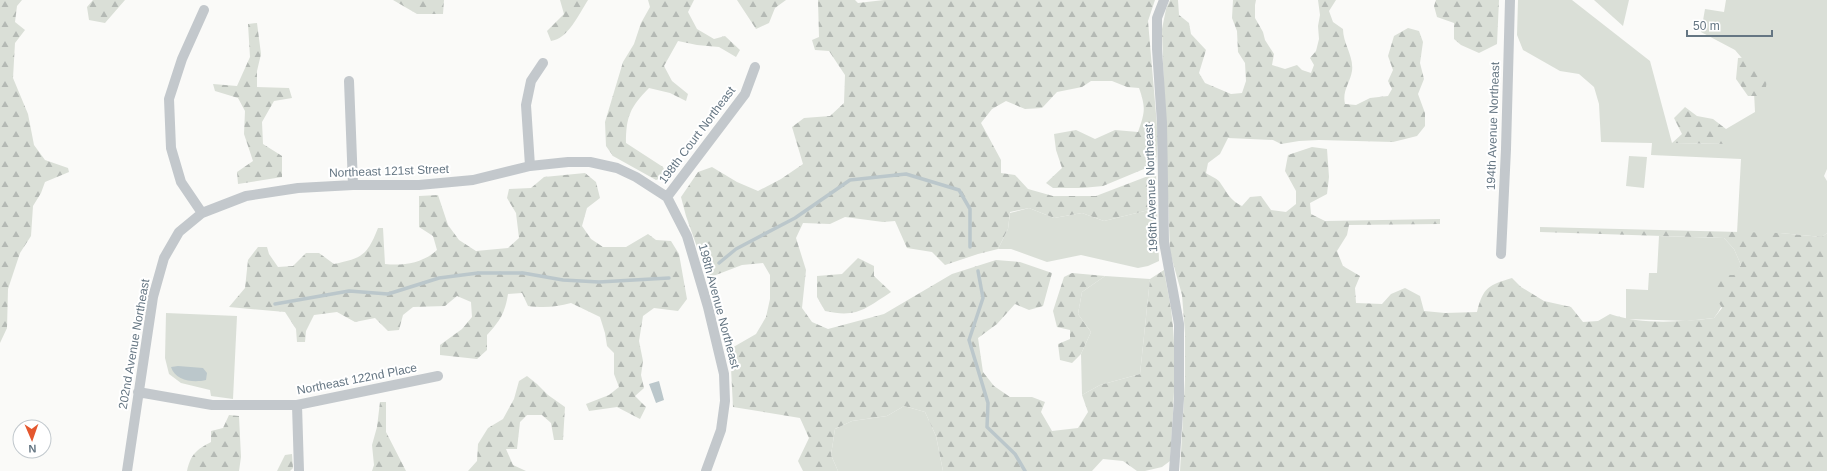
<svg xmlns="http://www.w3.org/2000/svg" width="1827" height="471" viewBox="0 0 1827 471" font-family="Helvetica,sans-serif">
  <defs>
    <pattern id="forest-firs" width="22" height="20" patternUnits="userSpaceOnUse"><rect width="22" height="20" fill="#dadfd7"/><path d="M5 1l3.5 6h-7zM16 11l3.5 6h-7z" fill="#b4b9b4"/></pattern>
  </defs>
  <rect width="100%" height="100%" fill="#fafaf8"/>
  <path fill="#dadfd7" d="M1518,0H1572L1650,61L1672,143L1726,144V129L1755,112L1753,71L1735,50L1701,32L1705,9L1724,12L1726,0H1827V169L1824,176L1827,181V233L1822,237L1780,233H1737L1741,159L1651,155L1652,143L1601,142L1599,104L1594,87L1579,74L1560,71L1523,50L1517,35Z
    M1594,0H1629L1623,26Z
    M1629,156L1647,157L1644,188L1626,186Z
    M1029,208L1054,218L1082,213L1104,221L1157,208L1159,261L1148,266L1138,268L1081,255L1047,262L1011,249H998L1008,229L1010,213Z
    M1659,236L1724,238L1734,249L1741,265C1730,282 1727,302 1714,318L1687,321L1626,319V289L1648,290L1649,273H1657Z
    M1105,276L1150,279L1140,374L1100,385L1082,395L1081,354L1091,332L1078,314L1082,292Z
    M166,313L237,316L233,399L211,396L210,390L181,383L169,374L165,358Z
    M904,406L925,412L936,436L943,471H838L831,455L835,429L852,421L887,416Z"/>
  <path fill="url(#forest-firs)" d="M0,0H22L17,6L15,22L25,30L15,43L13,78L28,114L34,145L45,160L68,168L69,172L45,182L41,193L33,206L31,236L20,253L8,289L7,328L0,343Z
    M93,0H125L105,23L89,20L87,7Z
    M393,0H444L443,14H417Z
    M560,0H588C579,14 568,39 551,41L547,31L564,14Z
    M648,0H694L688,12L697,29L714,39L725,36L740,50L736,57L719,47L697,45L678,41L664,66L672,81L688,94L686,101L670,93L649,88C630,107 626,117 626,143L663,167L667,176L656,180L613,156L606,146L605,122L623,62L634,44L641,23L650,7Z
    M737,0H786L775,8L769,23L756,29Z
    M818,0H855L858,3L884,0H1155L1148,21L1158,137L1156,164L1103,186L1082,188H1053L1046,183L1062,168L1056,150L1054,134L1076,130L1095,139L1115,130L1138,132C1145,112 1146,108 1139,88L1127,87L1112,81H1091L1082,87L1057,92L1042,108L1025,109L1006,101L992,109L981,123L1001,160V173L1015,175L1028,189L1053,196H1096L1156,173L1157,208L1104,221L1082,213L1054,218L1029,208L1010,212L1008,229L998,249L978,254L945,265L932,252L907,248L895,221L883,222L845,217L830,224L803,223L796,238L806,270L802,308L812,322L828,329L884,314L952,274L996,260L1020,262L1052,273L1043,306L1029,310L1015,304L997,324L978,338L983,372L994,386L1010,397H1032L1045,402L1041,412L1052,431L1078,428L1088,412L1082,395L1100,385L1140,374L1150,279L1164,270C1166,283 1169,296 1171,309C1178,359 1173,411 1170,461L1162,467L1145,471H1137L1123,461L1103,459L1092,471H943L936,436L925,412L904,406L887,416L852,421L835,429L831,455L838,471H803L798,461L809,438L800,418L733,407L730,349L756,334L766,317L770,299V275L763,263L742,265L708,278L686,216L681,197L698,172L712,167L737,182L758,191L781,179L803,164L792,127L804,118L830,116L844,103L845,75L829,51L815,50L812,40L819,37Z
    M1170,0H1178L1179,15L1189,23L1191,34L1206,50L1199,73L1205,83L1231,94L1242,93L1246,81L1245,63L1238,52L1237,31L1232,18L1233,0H1256L1255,5V18L1263,32L1265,40L1274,54L1272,65L1285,69L1297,65L1302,70L1311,73L1314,65L1310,58L1316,51L1319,39L1318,26L1320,15L1318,0H1336L1329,11L1333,22L1343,29C1343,44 1354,56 1352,71C1350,83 1342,91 1345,104L1356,105L1370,98L1388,96L1392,89L1388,81L1393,70L1388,56L1394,36L1408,28L1419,31L1423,42L1420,63L1424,79L1418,94L1425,113V126L1417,136L1393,142L1319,140L1299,141L1281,144L1273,140L1228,138L1220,154L1208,163L1206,173C1210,176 1219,179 1221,184C1228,194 1230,200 1242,206L1250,197L1261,196L1271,210L1286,212L1296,204V191L1285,171L1288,155L1312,147L1327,149L1329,177L1327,194L1310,203L1311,214L1325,221L1440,219V224L1349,225L1347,235L1337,251L1343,266L1360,276L1355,288L1356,303L1382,304L1391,294L1405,288L1420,296L1424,311L1445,313L1477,312C1483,287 1489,285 1512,278L1521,287L1544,301L1571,307L1583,322L1598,321L1610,314C1642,325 1680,322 1714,318L1722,308L1713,293L1719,275H1734L1741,265L1734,249L1724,238L1540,232V227L1780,233L1822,237L1827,233V471H1180L1185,380V333L1182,295L1170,252L1163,63L1162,29L1166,9Z
    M1436,0H1499L1497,44L1479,53L1461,45L1454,39V23L1437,17L1434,6Z
    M257,23L261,54L257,71V87L289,88L292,98L274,101L262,122L263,144L282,156V177L238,184L237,172L253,161L244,134L245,111L238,98L215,91L213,84L237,86L250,57L248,24Z
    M1754,57L1767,78L1765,96H1748L1736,79L1738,58Z
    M1685,107L1697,116L1713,119L1726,129V144L1672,143L1682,134L1674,118Z
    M585,173L596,182L600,198L587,208L582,226L591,239L603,247H626L648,234L656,240L671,241L679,254L687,299L678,311L654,308L643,316L639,341L643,361L641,375L644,388L635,396L646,407L640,419L617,407L589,411L586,404L609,395L619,387L614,374V353L607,346L605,333L600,317L571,303C556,307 544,308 528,306L522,293L508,294C505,313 500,321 487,335V350L477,359L440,355V345L462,329L472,317L471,302L457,296L445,306L413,307L403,315L399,330L388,331L375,318L355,322L337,312L314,315L306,331L305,342H297L296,329L285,312L229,307L245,288L248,260L258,247H267L269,254L278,267L293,266L306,253H319L334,264C362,258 367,256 378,228H383L385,264C404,266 423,263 437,250L433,236L419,227V196L438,195L448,225L459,240L476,251L508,248L519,238L516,213L507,198L509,189L531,188L544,177Z
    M858,258L874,266V276L891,292C865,309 857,318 825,311L817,297V276L842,274Z
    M1072,273L1105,276L1082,292L1078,314L1091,332L1081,354L1072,363L1060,360L1058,344L1070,339V330L1057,327L1053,311L1064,277Z
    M527,376L537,384L548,395L565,407L563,440H554L551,423L542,415H527L520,422L517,449H506L513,465L526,471H468L477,461L478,444L488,428L503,419L514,399L519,381Z
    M380,402H386V432L406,471H372L374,465L372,445L377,427Z
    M229,415L239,416L241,457L239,471H187C191,454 196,450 211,442V431L223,428Z
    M292,454L293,468L290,471H277L285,455Z"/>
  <path fill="#bbc7cb" d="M178,366L203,368L207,373L206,380C194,383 175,381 171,367Z
    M659,381L664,400L656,403L649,384Z"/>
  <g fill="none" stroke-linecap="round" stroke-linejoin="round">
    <path stroke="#bbc7cb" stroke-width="3.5" d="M719,263L736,249L795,218L850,180L906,174L959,190L970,209V247
      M978,271L983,298L969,340L988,403L987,427L1015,454L1025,471
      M275,304L349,291L388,294L439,278L478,273H523L563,280L599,282L669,278"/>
    <path stroke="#c3c8cc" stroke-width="10" d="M1164,0L1157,18V49L1162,123L1164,242L1179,324V399L1174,471
      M349,81L353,185
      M530,166L526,105L531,81L543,63
      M667,197L687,236L708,307L724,374L725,401L721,430L706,471
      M667,197L745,94L755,67
      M202,213L181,182L171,148L169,99L182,59L204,10
      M1501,254L1506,149L1510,0
      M138,392L212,405H297L438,376
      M297,405L299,471
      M127,471L153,297L164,258L179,232L202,213L246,196L298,188L353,185H419L473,180L530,166L568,162H590L617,168L636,177L667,197"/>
  </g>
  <g text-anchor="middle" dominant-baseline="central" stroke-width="4" stroke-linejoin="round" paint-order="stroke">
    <g font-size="12" fill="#657683" stroke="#fff">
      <text transform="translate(1493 126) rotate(-88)">194th Avenue Northeast</text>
      <text transform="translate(697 135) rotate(-53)">198th Court Northeast</text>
      <text transform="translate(389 171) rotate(-2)">Northeast 121st Street</text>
      <text transform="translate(1151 188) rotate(-92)">196th Avenue Northeast</text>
      <text transform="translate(719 306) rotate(75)">198th Avenue Northeast</text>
      <text transform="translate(134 344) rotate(-80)">202nd Avenue Northeast</text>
      <text transform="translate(357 379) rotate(-11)">Northeast 122nd Place</text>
    </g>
  </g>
  <g transform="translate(32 439) rotate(178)"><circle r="19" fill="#ffffff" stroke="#c1c8cd"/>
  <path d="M0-3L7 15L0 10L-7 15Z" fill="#e4572e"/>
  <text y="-6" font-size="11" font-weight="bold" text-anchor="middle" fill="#657683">N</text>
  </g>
  <path d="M1687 30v6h85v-6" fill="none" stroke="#657683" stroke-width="2"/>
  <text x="1693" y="30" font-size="12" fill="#657683" stroke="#ffffff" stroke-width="3" paint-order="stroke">50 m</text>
</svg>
